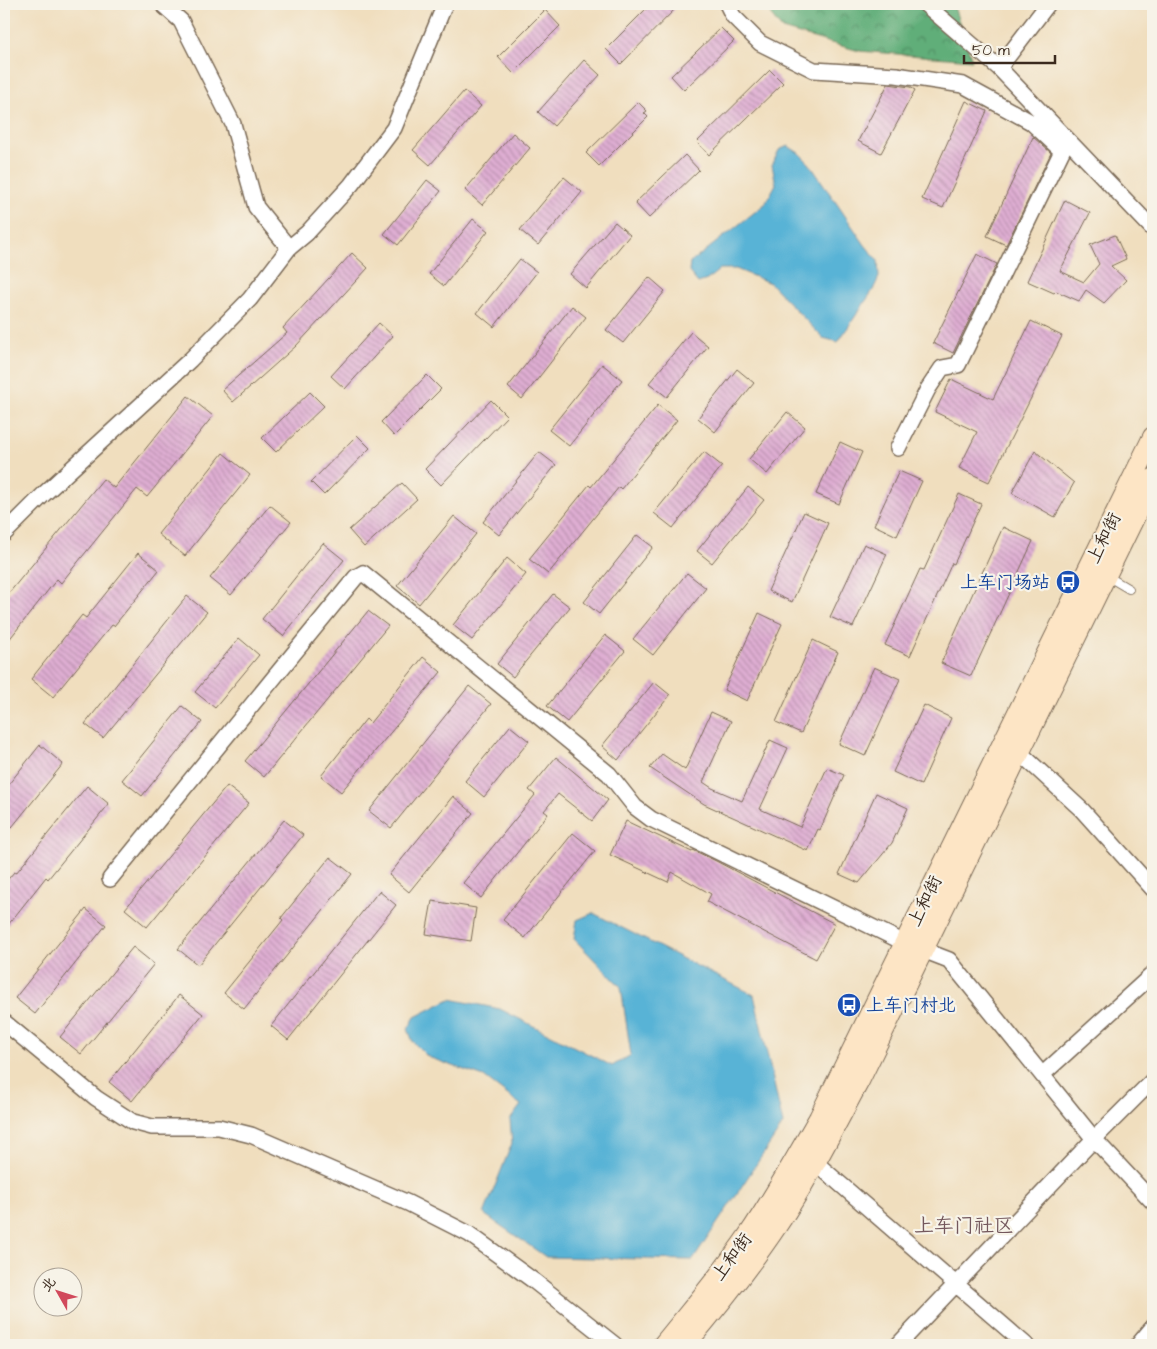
<svg xmlns="http://www.w3.org/2000/svg" width="1157" height="1349" viewBox="0 0 1157 1349" font-family="'Architects Daughter','LXGW WenKai TC',sans-serif">
  <defs>
    <pattern id="forest-crowns" width="20" height="18" patternUnits="userSpaceOnUse" patternTransform="scale(1.25)"><rect width="20" height="18" fill="#60ae79"/><path d="M2 6a3 3 0 1 1 6 0M12 15a3 3 0 1 1 6 0" fill="none" stroke="#508e63"/></pattern>
    <pattern id="building-back-hatch" width="6" height="6" patternUnits="userSpaceOnUse" patternTransform="scale(1.25)"><rect width="6" height="6" fill="#dfaed3"/><path d="M-1 5l2 2M0 0l6 6M5-1l2 2" fill="none" stroke="#b68eab"/></pattern>
  </defs>
  <rect width="100%" height="100%" fill="#f7f3e8"/>
  <filter id="ink" filterUnits="userSpaceOnUse"><feTurbulence type="fractalNoise" baseFrequency=".02" numOctaves="2"/><feDisplacementMap in="SourceGraphic" scale="10" xChannelSelector="R" yChannelSelector="G"/><feConvolveMatrix kernelMatrix="1 2 1 2 8 2 1 2 1" color-interpolation-filters="sRGB"/></filter>
  <filter id="wash" filterUnits="userSpaceOnUse"><feTurbulence type="fractalNoise" baseFrequency=".0096" numOctaves="4" result="noise"/><feDisplacementMap in="SourceGraphic" scale="20" xChannelSelector="R" yChannelSelector="G"/><feGaussianBlur stdDeviation="1.12" result="paint"/><feColorMatrix in="noise" values="0 0 0 0 0 0 0 0 0 0 0 0 0 0 0 0 0 1.4 0 .05"/><feComposite in="paint" operator="in"/></filter>
  <g filter="url(#wash)">
    <rect width="100%" height="100%" fill="#f0debe"/>
    <path fill="url(#forest-crowns)" stroke="#4e6c4c" d="M762,4H953L972,60L859,51L782,29Z"/>
    <path fill="#59b3d6" stroke="#4a6e7a" d="M788,146L799,153L809,163L865,245L878,261L879,277L873,290L838,342L823,338L770,283L736,269H720L707,280L698,283L689,272L690,263L765,204L776,184L772,165L779,150Z
      M593,913L754,995L783,1124L693,1260L546,1257L484,1214L512,1143L510,1120L521,1105L484,1077L428,1057L413,1042L408,1029L415,1017L450,999L500,1009L612,1066L631,1055L621,987L574,939L577,920Z"/>
    <g id="blocks">
      <path fill="url(#building-back-hatch)" d="M651,4H680L621,64L606,49Z
        M545,10L560,26L513,73L498,57Z
        M721,28L734,41L684,90L671,76Z
        M584,60L600,75L554,126L538,112Z
        M770,70L783,83L709,155L697,142Z
        M888,84L910,87L915,90L881,153L858,141Z
        M464,91L481,106L430,165L413,150Z
        M966,101L987,111L943,208L922,199Z
        M638,102L647,111L644,113L648,117L599,166L586,153Z
        M513,133L530,148L482,205L465,190Z
        M1033,137L1051,153L1006,245L987,236Z
        M685,155L699,170L649,218L635,203Z
        M564,177L582,192L538,245L520,230Z
        M427,180L441,191L398,245L384,234Z
        M1065,200L1090,213L1060,271L1084,282L1099,264L1090,245L1115,235L1126,259L1111,266L1126,280L1104,303L1086,290L1079,301L1056,291L1054,293L1027,281Z
        M473,219L488,231L444,286L429,274Z
        M615,222L630,235L586,288L570,274Z
        M352,253L368,268L296,346L233,402L222,390L287,333L283,328Z
        M977,254L997,264L953,353L933,343Z
        M520,259L537,272L494,327L477,313Z
        M649,277L665,291L623,343L606,330Z
        M572,306L586,317L522,399L508,387Z
        M1031,321L1062,336L989,482L959,468L977,432L935,412L951,379L993,399Z
        M379,323L393,336L345,389L331,376Z
        M691,332L708,346L667,397L649,383Z
        M602,364L622,380L569,446L549,430Z
        M737,369L754,383L715,432L698,418Z
        M427,375L441,389L394,436L381,422Z
        M310,392L324,406L276,452L262,438Z
        M188,396L213,416L147,497L137,489L61,583L57,579L4,646V599L103,479L114,488Z
        M491,400L507,416L441,485L425,469Z
        M658,405L677,420L621,489L619,487L548,574L529,559L589,485L591,487Z
        M787,412L805,427L767,474L749,459Z
        M357,435L370,448L324,495L311,482Z
        M840,442L862,452L839,504L816,494Z
        M1035,451L1074,483L1055,517L1012,493Z
        M539,452L556,465L499,535L483,522Z
        M704,452L722,466L673,528L654,513Z
        M223,453L250,475L185,556L158,534Z
        M899,471L922,481L897,536L874,525Z
        M402,483L417,499L364,547L349,530Z
        M748,487L764,500L712,563L697,551Z
        M959,494L981,504L954,564L952,563L910,656L885,645L920,569L924,570Z
        M270,505L291,522L231,595L210,578Z
        M804,512L828,523L792,602L768,591Z
        M454,516L476,534L419,604L397,586Z
        M1003,527L1033,541L971,676L941,663Z
        M637,535L653,547L599,614L584,602Z
        M323,543L344,560L283,636L262,619Z
        M864,544L887,554L853,627L830,617Z
        M138,553L159,570L114,626L112,625L53,697L31,679L82,615L86,618Z
        M507,558L526,574L472,640L453,625Z
        M687,573L706,588L653,655L633,639Z
        M553,594L570,607L513,677L497,664Z
        M187,596L207,612L103,738L85,724Z
        M368,611L388,626L264,777L245,761Z
        M759,613L782,624L747,701L724,690Z
        M605,635L625,651L567,722L547,706Z
        M239,638L259,655L215,708L195,692Z
        M813,640L838,652L801,733L776,722Z
        M423,657L441,672L341,792L321,776L366,719L370,723Z
        M874,667L900,679L865,756L839,744Z
        M654,682L670,695L618,760L602,746Z
        M469,686L491,704L391,828L369,811Z
        M924,705L951,718L921,785L893,772Z
        M182,706L202,722L142,796L122,780Z
        M711,712L731,721L703,782L712,788L742,801L770,740L788,748L760,809L800,827L827,768L844,775L820,830L818,829L808,851L704,804L650,768L662,754L685,770Z
        M510,726L529,741L484,797L465,781Z
        M40,745L63,764L4,837V790Z
        M556,757L608,800L592,821L558,794L544,811L548,814L481,898L463,883L535,795L529,790Z
        M87,786L109,804L48,879L46,877L4,930V884L14,872L16,873Z
        M227,786L249,803L147,927L125,909Z
        M876,793L908,808L892,843L859,883L839,874Z
        M453,796L473,813L409,892L389,875Z
        M284,820L303,835L198,965L178,949Z
        M626,821L692,852L693,850L716,861L835,924L816,959L707,902L711,894L672,872L668,882L610,855Z
        M573,833L595,851L525,938L503,920Z
        M330,857L352,874L244,1009L224,993L283,920L281,918Z
        M379,891L396,905L288,1040L271,1026Z
        M432,901L476,908L471,941L426,934Z
        M86,909L106,925L35,1014L15,998Z
        M133,947L154,964L81,1054L60,1037Z
        M179,995L203,1014L132,1101L109,1082Z"/>
    </g>
  </g>
  <g filter="url(#ink)">
    <use href="#blocks" fill-opacity="0" stroke="#7a6956" stroke-width="1"/>
    <g fill="none" stroke-linecap="round" stroke-linejoin="round">
      <g stroke="#7a6956" stroke-width="10">
        <path id="lane" d="M1107,576L1129,589"/>
      </g>
      <g stroke="#7a6956" stroke-width="18">
        <path id="street" d="M162,4L181,21L233,124L256,207L289,248
          M727,4L733,16L760,43L814,70L896,75L963,85L1031,122L1062,151L958,365L942,368L928,389L898,448
          M925,4L999,68L1153,229
          M999,68L1048,4
          M4,534L44,494L190,360L250,299L289,248L307,233L351,185L394,128L445,4
          M1019,752L1082,810L1153,889
          M110,879L356,577L363,573L609,774L635,807L651,819L905,943L949,960L1094,1139L1153,1202
          M4,1022L96,1098L133,1122L152,1127H219L251,1135L408,1203L469,1234L534,1281L615,1345
          M1042,1075L1153,974
          M816,1163L1026,1345
          M898,1345L1094,1139L1153,1080
          M1138,1345L1153,1327"/>
      </g>
      <g stroke="#7a6956" stroke-width="22">
        <path id="secondary" d="M663,1345C692,1309 722,1274 748,1236C774,1198 796,1158 819,1118L1153,437
          M685,1345C718,1306 750,1266 778,1224C809,1178 833,1129 859,1081L1153,479"/>
      </g>
      <use href="#lane" stroke="#fff" stroke-width="8"/>
      <use href="#street" stroke="#fff" stroke-width="15"/>
      <use href="#secondary" stroke="#fde5c5" stroke-width="20"/>
    </g>
  </g>
  <defs>
    <g id="bus-disc" transform="scale(1.25)"><circle r="9.5" fill="#1a4fb4" stroke="#f7f3e8"/><path d="M-5-6H5V4H4V6H2V4H-2V6H-4V4H-5ZM-3.5-4V0h7V-4ZM-3.5 1.2v1.5H-2V1.2ZM2 1.2v1.5H3.5V1.2Z" fill="#fff"/></g>
  </defs>
  <g fill-rule="evenodd">
    <use href="#bus-disc" x="1068" y="582"/>
    <use href="#bus-disc" x="849" y="1005"/>
  </g>
  <g text-anchor="middle" dominant-baseline="central" stroke-width="4.5" stroke-linejoin="round" paint-order="stroke">
    <g font-size="18" fill="#3b2a1e" stroke="#f7f3e8">
      <text transform="translate(1104 538) rotate(-64)">上和街</text>
      <text transform="translate(925 901) rotate(-64)">上和街</text>
      <text transform="translate(732 1257) rotate(-54)">上和街</text>
    </g>
    <g font-size="18" fill="#164399" stroke="#f7f3e8" text-anchor="end">
      <text x="1050" y="582">上车门场站</text>
      <text x="866" y="1005" text-anchor="start">上车门村北</text>
    </g>
    <g font-size="20" fill="#74585d" stroke="#f7f3e8">
      <text x="964" y="1226">上车门社区</text>
    </g>
  </g>
  <rect width="1157" height="1349" fill="none" stroke="#f7f3e8" stroke-width="20"/>
  <g transform="translate(58 1292) rotate(309)"><circle r="24" fill="#f7f3e8" stroke="#aca397"/>
  <path d="M0-4L9 19L0 12L-9 19Z" fill="#d1495b"/>
  <text y="-8" font-size="14" font-weight="bold" text-anchor="middle" fill="#3b2a1e">北</text>
  </g>
  <path d="M964 55v8h91v-8" fill="none" stroke="#3b2a1e" stroke-width="2.5"/>
  <text x="972" y="55" font-size="15" fill="#3b2a1e" stroke="#f7f3e8" stroke-width="4" paint-order="stroke">50 m</text>
</svg>
